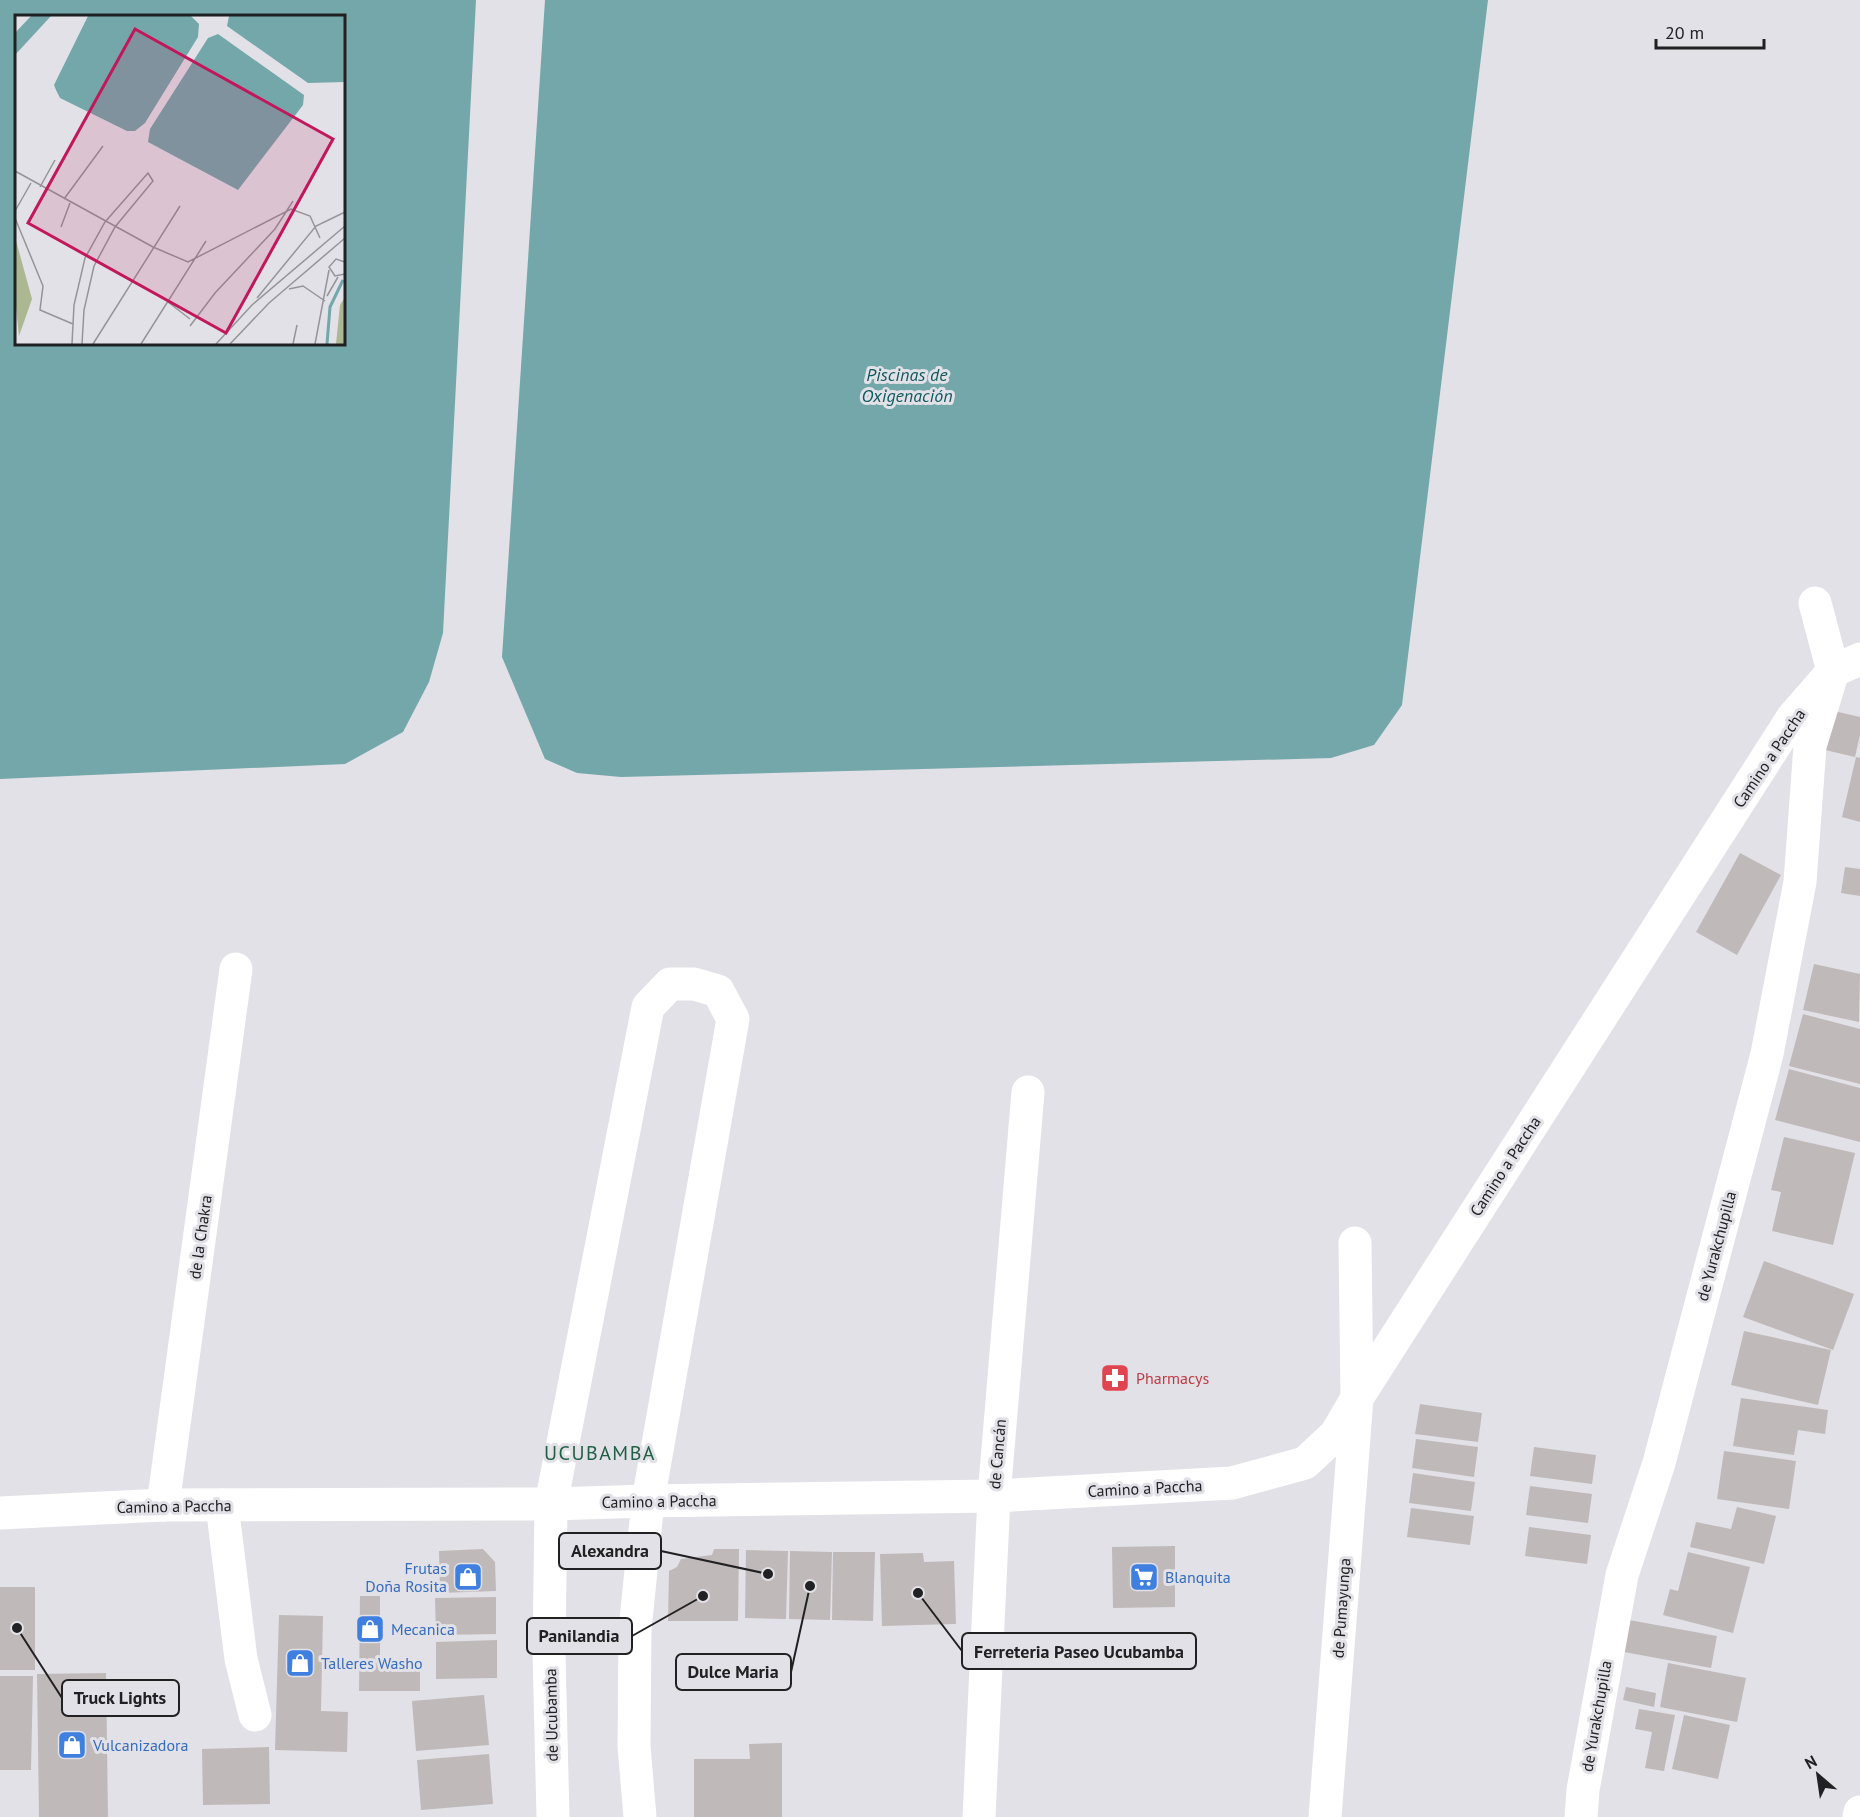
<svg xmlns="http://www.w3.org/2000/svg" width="1860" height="1817" viewBox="0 0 1860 1817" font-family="'PT Sans',sans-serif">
  <rect width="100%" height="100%" fill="#e1e1e7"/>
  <path fill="#74a7aa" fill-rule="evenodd" d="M0,0H476L443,633L429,682L403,732L345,764L0,779ZM344,16V344H16V16Z
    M545,0H1488L1402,705L1374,745L1331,758L621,777L577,773L545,759L502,657Z"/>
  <path fill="#c0b9b9" d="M1834,711L1860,717V735L1855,757L1825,750Z
    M1856,757L1860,758V822L1842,817Z
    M1740,853L1781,875L1737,955L1696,932Z
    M1845,867L1860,869V896L1841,893Z
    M1814,964L1860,974L1859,1022L1803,1010Z
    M1803,1014L1860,1029V1084L1789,1066Z
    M1789,1069L1860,1088V1142L1775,1120Z
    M1784,1137L1855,1153L1833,1245L1772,1231L1781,1192L1771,1190Z
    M1764,1261L1854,1294L1833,1350L1743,1317Z
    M1744,1331L1831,1350L1818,1405L1731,1385Z
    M1741,1398L1828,1410L1825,1434L1798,1430L1794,1455L1733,1446Z
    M1420,1404L1482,1413L1478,1442L1415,1434Z
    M1416,1439L1478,1447L1474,1477L1412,1468Z
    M1534,1447L1596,1455L1592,1484L1530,1476Z
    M1724,1451L1796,1461L1789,1509L1717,1499Z
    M1413,1473L1475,1482L1471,1511L1409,1503Z
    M1530,1486L1592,1494L1588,1523L1526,1515Z
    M1737,1507L1776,1516L1764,1564L1690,1547L1696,1522L1731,1529Z
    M1411,1508L1474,1516L1470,1545L1407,1537Z
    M1529,1527L1591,1535L1587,1564L1525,1556Z
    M1175,1546V1607L1113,1608L1112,1547Z
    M483,1549L495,1562L496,1591L440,1593L439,1551Z
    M714,1549H739L738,1621H668L669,1571L677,1567L681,1559L712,1555Z
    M746,1550L788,1551L786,1619L745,1618Z
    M790,1551L832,1552L830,1620L789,1619Z
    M833,1552H875L873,1621L832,1620Z
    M1688,1552L1750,1567L1733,1633L1663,1615L1670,1589L1678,1591Z
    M923,1553L924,1562L954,1561L956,1624L882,1626L880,1554Z
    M0,1587H35V1670H0Z
    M360,1596H380V1663H420V1691H359Z
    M496,1597V1634L436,1635L435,1598Z
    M279,1615L323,1616L321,1711L348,1712L347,1752L275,1750Z
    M1629,1620L1717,1636L1711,1668L1624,1652Z
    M497,1640V1678L436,1679V1642Z
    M1668,1663L1746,1678L1737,1722L1660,1707Z
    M106,1673L108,1817H39L37,1674Z
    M0,1676H33L31,1770H0Z
    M1626,1687L1656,1693L1654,1707L1623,1700Z
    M484,1695L489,1745L416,1751L412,1701Z
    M1639,1709L1675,1715L1664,1771L1645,1768L1652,1732L1635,1729Z
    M1684,1715L1730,1725L1718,1779L1672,1769Z
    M782,1743V1817H694V1759H750L749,1744Z
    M269,1747L270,1804L203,1805L202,1749Z
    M489,1754L493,1804L421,1810L417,1760Z"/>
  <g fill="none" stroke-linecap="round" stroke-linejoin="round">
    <path stroke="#fff" stroke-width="33" d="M163,1505L236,969
      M222,1505L241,1659L255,1715
      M553,1817L549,1654L551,1504L648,1007L670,984H694L718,991L733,1019L648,1501L635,1630L634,1746L640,1817
      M979,1817L994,1496L1028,1092
      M1325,1817L1357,1398L1355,1243
      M1581,1817L1583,1790L1622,1575L1659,1463L1767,1054L1800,882L1810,746L1833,671L1815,603"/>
    <path stroke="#fff" stroke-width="33" d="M0,1513L163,1505L551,1504L648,1501L994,1496L1232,1483L1305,1463L1336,1434L1357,1398L1793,717L1833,671L1860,659"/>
    <path stroke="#fff" stroke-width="33" d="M1859,1817L1860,1812"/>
  </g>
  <defs>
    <g id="pharmacy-square" transform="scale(1.5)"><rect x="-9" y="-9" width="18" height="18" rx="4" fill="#e0444e" stroke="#e1e1e7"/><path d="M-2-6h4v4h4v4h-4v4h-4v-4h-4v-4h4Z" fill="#fff"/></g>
    <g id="shop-square" transform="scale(1.5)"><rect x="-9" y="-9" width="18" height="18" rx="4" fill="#3f7fe0" stroke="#e1e1e7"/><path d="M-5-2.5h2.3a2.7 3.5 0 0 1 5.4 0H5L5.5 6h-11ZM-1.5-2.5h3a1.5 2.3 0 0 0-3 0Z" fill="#fff"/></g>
    <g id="supermarket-square" transform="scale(1.5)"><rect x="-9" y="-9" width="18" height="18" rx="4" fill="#3f7fe0" stroke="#e1e1e7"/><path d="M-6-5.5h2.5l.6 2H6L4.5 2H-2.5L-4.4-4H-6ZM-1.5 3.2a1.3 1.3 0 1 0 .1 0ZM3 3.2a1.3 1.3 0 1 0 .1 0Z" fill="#fff"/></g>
  </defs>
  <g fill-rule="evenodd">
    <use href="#pharmacy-square" x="1115" y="1378"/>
    <use href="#shop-square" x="468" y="1577"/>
    <use href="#supermarket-square" x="1144" y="1577"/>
    <use href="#shop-square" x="370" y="1629"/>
    <use href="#shop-square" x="300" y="1663"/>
    <use href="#shop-square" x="72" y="1745"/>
  </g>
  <g text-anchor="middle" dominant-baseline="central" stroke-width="6" stroke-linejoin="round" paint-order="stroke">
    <g font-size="16" fill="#212123" stroke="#e1e1e7">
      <text transform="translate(1769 758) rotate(-56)">Camino a Paccha</text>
      <text transform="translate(1505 1166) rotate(-57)">Camino a Paccha</text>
      <text transform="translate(200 1237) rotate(-82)">de la Chakra</text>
      <text transform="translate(1716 1246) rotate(-75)">de Yurakchupilla</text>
      <text transform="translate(997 1454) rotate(-85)">de Cancán</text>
      <text transform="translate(1145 1488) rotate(-3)">Camino a Paccha</text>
      <text transform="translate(659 1501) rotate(-1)">Camino a Paccha</text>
      <text transform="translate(174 1506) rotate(-1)">Camino a Paccha</text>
      <text transform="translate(1341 1608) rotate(-86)">de Pumayunga</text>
      <text transform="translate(551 1715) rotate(-91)">de Ucubamba</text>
      <text transform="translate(1596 1716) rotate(-80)">de Yurakchupilla</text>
    </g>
    <g font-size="16" fill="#be3a42" stroke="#e1e1e7" text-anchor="start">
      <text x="1136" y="1378">Pharmacys</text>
    </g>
    <g font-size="16" fill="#366cbe" stroke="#e1e1e7" text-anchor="start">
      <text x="447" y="1568" text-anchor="end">Frutas<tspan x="447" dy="18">Doña Rosita</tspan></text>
      <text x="1165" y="1577">Blanquita</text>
      <text x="391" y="1629">Mecanica</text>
      <text x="321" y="1663">Talleres Washo</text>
      <text x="93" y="1745">Vulcanizadora</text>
    </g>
    <g font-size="18" font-style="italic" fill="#0f595d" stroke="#e1e1e7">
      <text x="907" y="374">Piscinas de<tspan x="907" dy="21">Oxigenación</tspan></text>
    </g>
    <g font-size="20" letter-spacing="1.5" fill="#1f5f43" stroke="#e1e1e7">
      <text x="600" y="1453">UCUBAMBA</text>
    </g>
  </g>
  <g transform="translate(15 15)">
    <rect width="330" height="330" fill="#e1e1e7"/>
    <path d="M0,222L17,284L4,321L0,282ZM330,282V329H321L325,290Z" fill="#abb892"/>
    <path d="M16,1H36L0,40V18ZM73,1H176L184,9L183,22L130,108L120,116H112L45,83L41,75L39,70ZM214,1H330V67L293,68L212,11ZM203,19L289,80L288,90L223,175L133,127L135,114L193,23Z" fill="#74a7aa"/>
    <path fill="none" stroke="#74a7aa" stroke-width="3" d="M312,329L315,292L328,265"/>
    <path fill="none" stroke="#949499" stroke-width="1.5" d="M0,156L138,232L173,247L276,194L295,201L305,223M25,172L40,145M49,184L88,131M0,196L16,168M0,203L28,271L25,295L58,309M46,212L55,188M330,247L321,244L314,252L320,261L330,259M274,274L288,271L310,286M312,281L323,262M242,283L301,211L330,197M153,287L175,304M175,311L200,278L260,214L278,186M57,329L59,290L70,243L90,207L133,158L138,166L100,212L79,251L69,295L67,329M78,329L165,191M126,329L191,226M201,329L237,290L330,211M215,329L254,288L330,223M278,329L282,310M300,329L314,255"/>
    <path fill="#c2185b" fill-opacity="0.15" stroke="#c2185b" stroke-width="3" d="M120,14L318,124L211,318L13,208Z"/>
    <rect width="330" height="330" fill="none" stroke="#212123" stroke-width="3"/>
  </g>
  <path fill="none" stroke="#212123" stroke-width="2" d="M768 1574L661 1551M703 1596L632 1636M918 1593L962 1651M810 1586L791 1672M17 1628L62 1698"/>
  <g fill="#212123" stroke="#e1e1e7" stroke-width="2">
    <circle cx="768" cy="1574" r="6"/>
    <circle cx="703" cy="1596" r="6"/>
    <circle cx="918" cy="1593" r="6"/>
    <circle cx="810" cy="1586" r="6"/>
    <circle cx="17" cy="1628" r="6"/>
  </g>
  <g fill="#e1e1e7" stroke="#212123" stroke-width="2">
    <rect x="559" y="1533" width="102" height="36" rx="6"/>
    <rect x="527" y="1618" width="105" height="36" rx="6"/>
    <rect x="962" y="1633" width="234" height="36" rx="6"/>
    <rect x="676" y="1654" width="115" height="36" rx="6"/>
    <rect x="62" y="1680" width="117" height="36" rx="6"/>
  </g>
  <g font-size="18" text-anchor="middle" font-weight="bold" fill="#212123">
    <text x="610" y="1557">Alexandra</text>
    <text x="579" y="1642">Panilandia</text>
    <text x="1079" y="1658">Ferreteria Paseo Ucubamba</text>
    <text x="733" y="1678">Dulce Maria</text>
    <text x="120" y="1704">Truck Lights</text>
  </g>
  <g transform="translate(1818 1775) rotate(331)" stroke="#e1e1e7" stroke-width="4.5" paint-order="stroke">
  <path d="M0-4.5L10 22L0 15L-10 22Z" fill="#212123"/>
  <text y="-9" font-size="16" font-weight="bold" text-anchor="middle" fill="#212123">N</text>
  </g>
  <path d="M1656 39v9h108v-9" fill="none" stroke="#212123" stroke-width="3"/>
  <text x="1665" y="39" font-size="18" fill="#212123" stroke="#e1e1e7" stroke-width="4.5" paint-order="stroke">20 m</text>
</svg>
